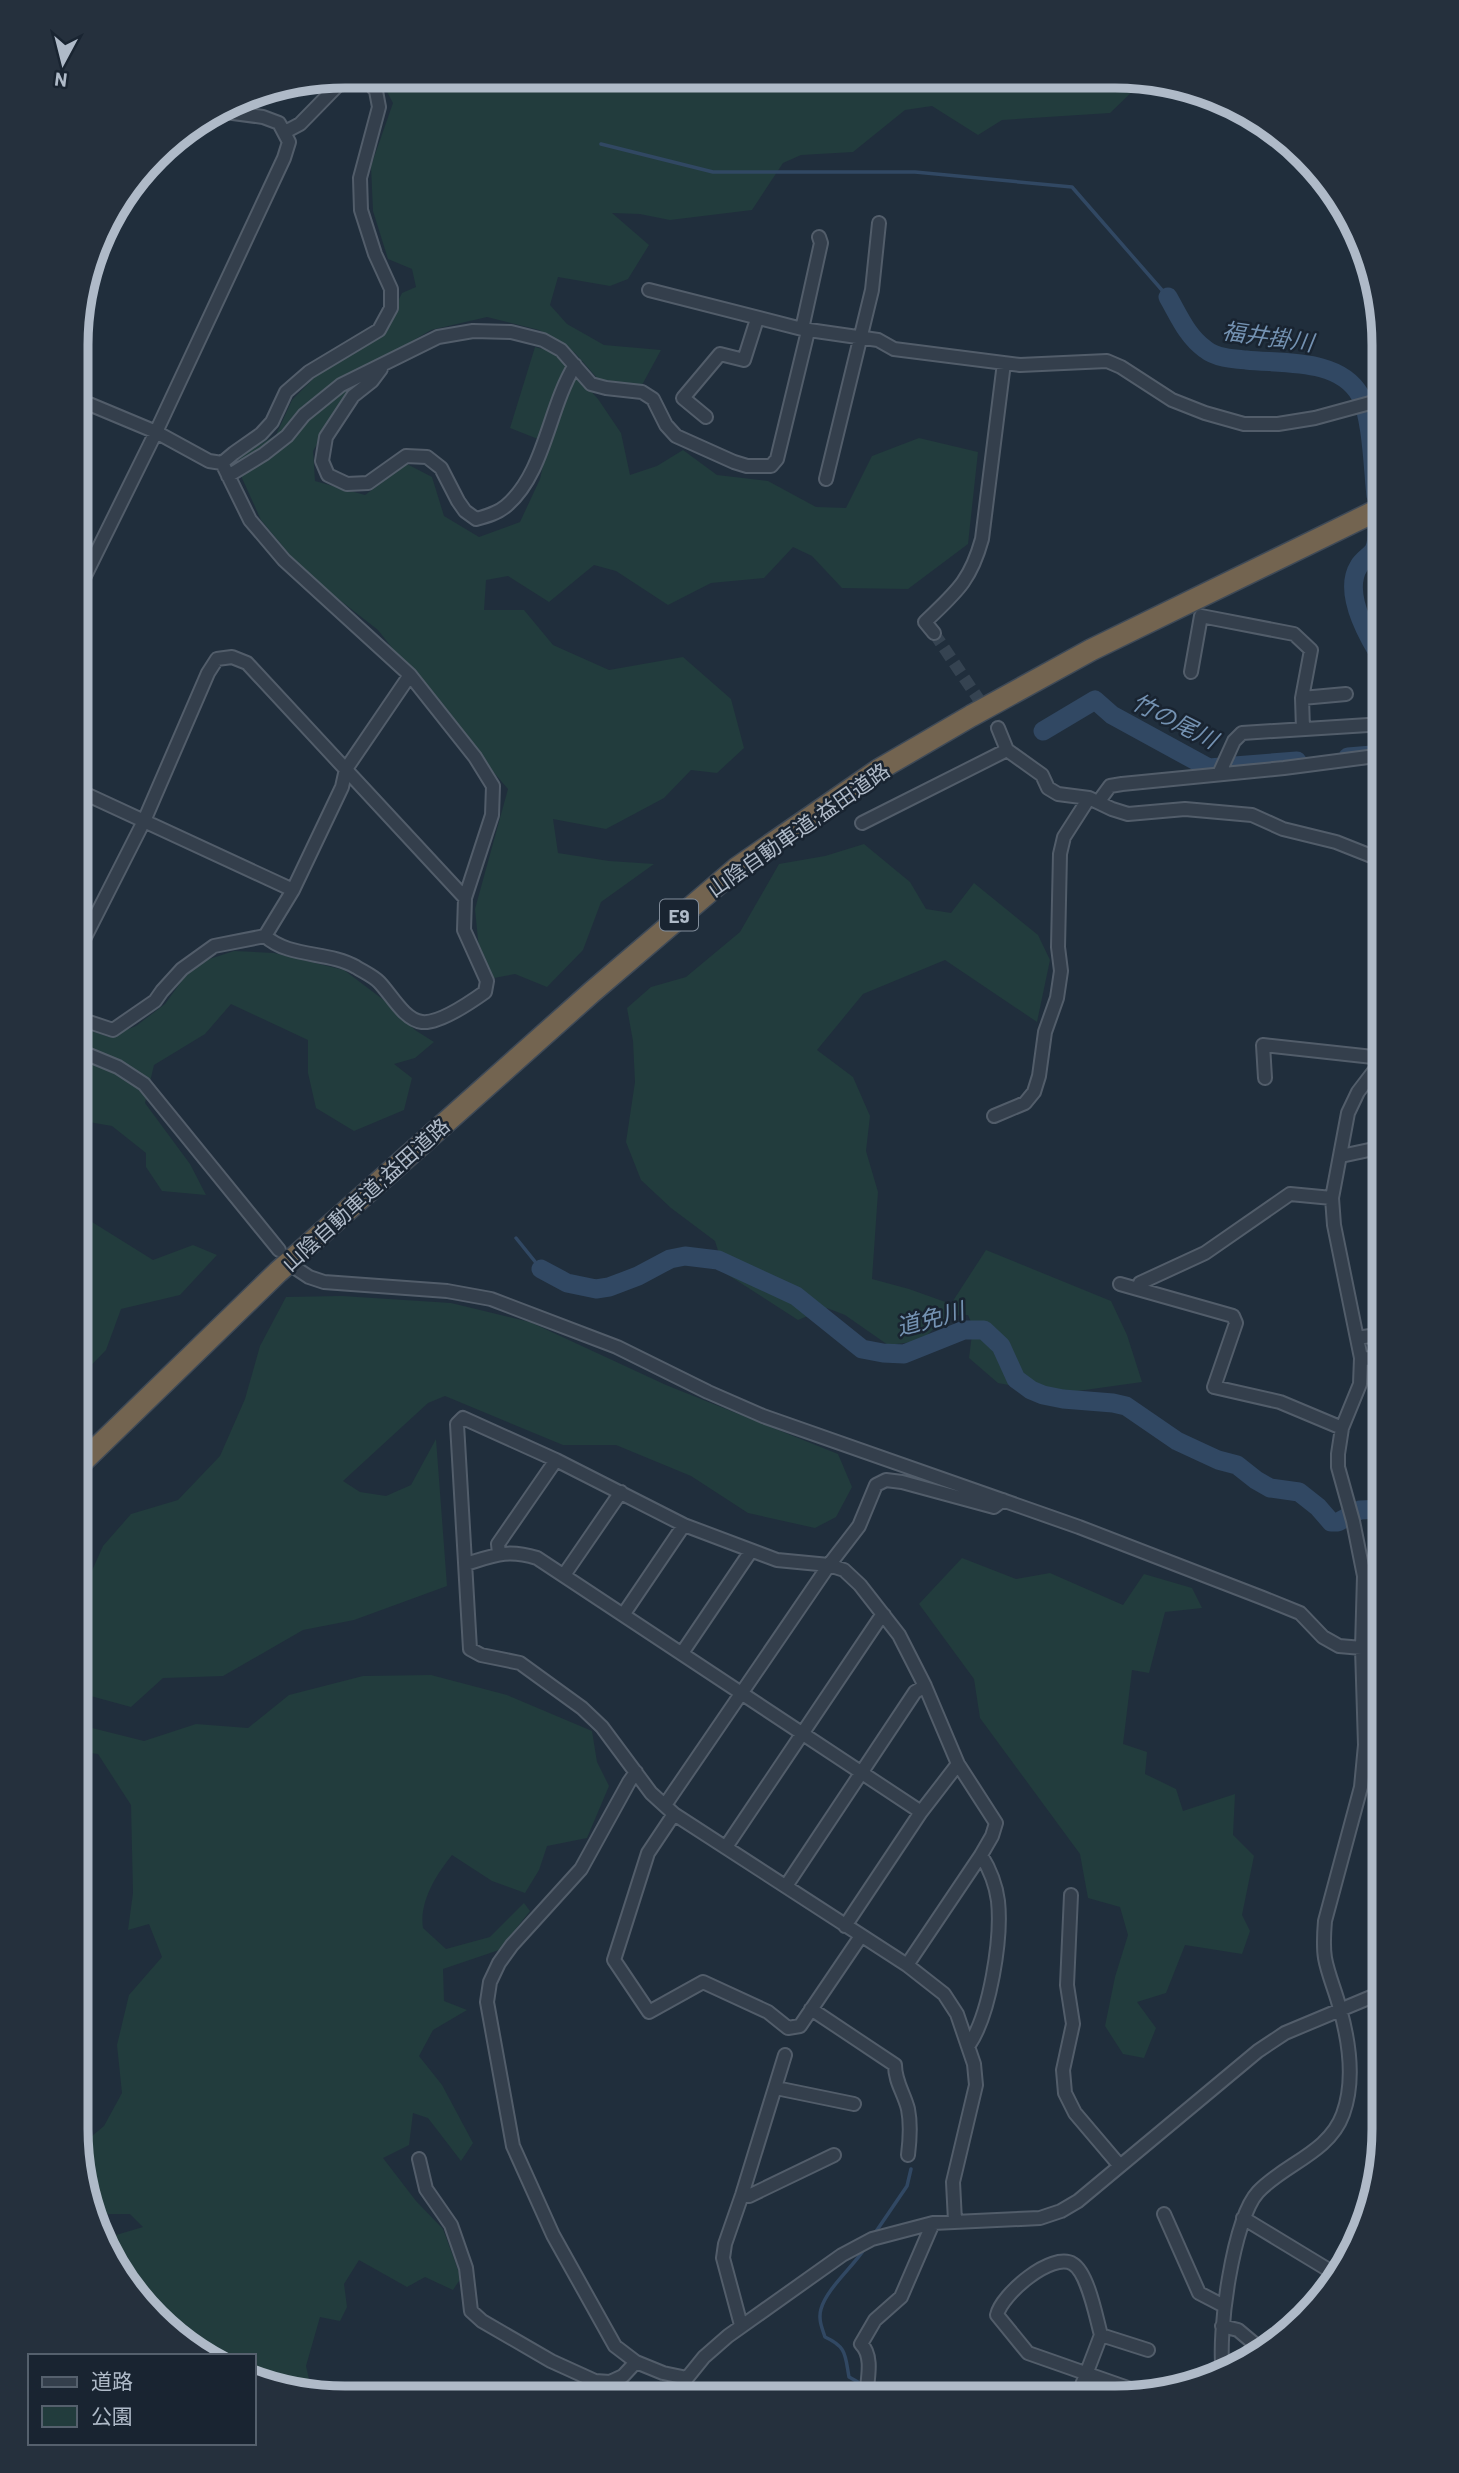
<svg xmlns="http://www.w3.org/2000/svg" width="1459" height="2473" viewBox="0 0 1459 2473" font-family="Barlow,'Noto Sans JP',sans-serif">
  <rect width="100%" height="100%" fill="#202e3c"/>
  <path fill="#223c3d" d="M378,75L1135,80L1137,87L1110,113L1002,120L978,135L932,106L905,110L853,152L801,155L783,163L752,210L670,220L640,214L612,213L649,245L628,279L610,286L558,277L550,305L567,324L604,345L661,350L642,385L598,379L575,353L539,330L487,317L431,330L397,350L347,394L313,451L315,481L365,495L407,464L432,477L444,516L479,537L520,522L540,479L548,443L510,428L535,347L557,353L598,399L621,433L630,475L657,466L683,450L717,475L768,481L816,507L846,508L872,456L919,438L978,452L968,544L908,589L842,588L812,556L793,547L764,578L711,583L668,605L616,571L594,565L549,602L508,576L486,580L484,610H524L553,645L609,670L683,657L731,699L744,748L717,773L691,770L664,798L606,829L553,819L558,853L609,861L654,864L601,902L583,950L547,987L515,974L494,978L479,949L475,909L508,789L451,723L378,630L305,573L261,520L242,478L239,457L276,435L292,400L322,370L384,330L402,293L416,287L412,269L388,259L373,211L371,166L393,103Z
    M864,844L910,882L926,909L951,913L974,883L1038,935L1050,960L1037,1022L945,960L863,994L817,1050L853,1077L870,1116L866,1151L878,1192L872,1279L909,1289L951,1304L986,1250L1111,1301L1127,1335L1142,1382L1056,1394L998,1383L969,1358L973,1326L968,1315L947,1316L921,1341L888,1345L845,1315L827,1308L798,1320L725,1273L715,1241L671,1208L641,1180L626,1142L635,1082L633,1041L627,1008L651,987L686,977L740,932L779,864L825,856Z
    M234,951L274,953L344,970L389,1004L415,1030L434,1042L415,1058L394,1064L412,1078L404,1110L354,1131L316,1108L308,1073V1040L231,1004L205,1034L154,1065L145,1103L190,1164L206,1195L162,1191L146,1167V1153L112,1126L77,1120V1026L109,1037L136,1026L165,1004L194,964Z
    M76,1212L153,1260L193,1245L217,1255L180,1295L121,1309L106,1350L76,1381Z
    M342,1296L451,1303L530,1322L666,1385L838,1454L852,1487L836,1517L815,1528L748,1513L691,1476L616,1445H563L445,1396L428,1403L343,1481L360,1492L386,1496L411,1485L436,1439L447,1586L354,1620L303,1630L223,1676L163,1678L131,1707L76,1692V1595L82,1593L103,1546L131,1514L178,1500L220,1456L245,1399L260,1346L286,1297Z
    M962,1558L1016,1579L1050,1573L1123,1605L1144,1574L1192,1588L1202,1608L1165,1612L1149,1673L1132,1670L1123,1744L1147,1752L1145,1774L1176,1789L1183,1811L1235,1794L1233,1835L1254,1856L1242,1915L1250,1931L1242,1954L1185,1945L1166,1993L1137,2002L1156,2028L1144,2058L1123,2054L1105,2026L1115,1977L1128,1935L1120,1907L1088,1898L1080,1854L980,1718L974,1679L919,1604Z
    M431,1675L507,1695L592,1731L597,1762L609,1786L587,1838L547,1846L539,1870L525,1893L492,1881L452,1855C436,1875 419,1902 423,1928L446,1949L490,1937L524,1903L530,1911L499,1950L443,1969L444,2001L467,2010L433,2030L419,2056L442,2085L473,2143L461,2161L428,2118L413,2113L409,2145L383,2158L416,2201L443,2229L461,2278L453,2290L425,2277L407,2287L359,2260L344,2284L347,2307L340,2321L320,2317L306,2366L311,2388L290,2383L287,2390L254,2381V2356H204L180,2342L131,2292L113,2260L106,2238L143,2227L130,2214H98L86,2167L81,2165L78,2144L86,2141L104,2126L122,2093L117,2045L129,1995L162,1957L149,1924L128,1930L133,1893L131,1805L98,1754L76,1751V1724L144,1741L196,1724L248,1728L289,1695L363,1676Z"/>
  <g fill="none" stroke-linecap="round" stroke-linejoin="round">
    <path stroke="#314863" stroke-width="3.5" d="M601,144L713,172H915L1072,187L1168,297
      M516,1238L541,1269
      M875,2233L907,2186L911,2169
      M856,2397L858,2382L849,2377C845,2355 847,2347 825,2337C822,2328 818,2319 821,2309C827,2288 853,2267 865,2248"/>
    <path stroke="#314863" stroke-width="19" d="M1168,297C1179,316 1187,336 1205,349C1216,358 1233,359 1246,360C1283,364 1339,358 1360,395C1372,417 1373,470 1376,496
      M1377,523C1377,531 1378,542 1374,550C1370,556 1362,560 1359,566C1342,593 1369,639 1384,662
      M1043,731L1095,700L1112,715L1209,768L1297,761
      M1348,757L1384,754
      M541,1269L567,1283L596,1289L609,1287L638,1276L670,1259L685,1256L718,1260L796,1296L862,1349L883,1353L904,1354L964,1330H984L1001,1346L1016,1379L1031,1390L1043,1395L1063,1399L1113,1403L1126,1406L1177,1441L1218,1460L1237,1465L1256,1480L1270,1488L1299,1492L1318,1507L1331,1522H1338L1360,1510L1383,1509"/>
    <path stroke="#354351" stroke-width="12" stroke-dasharray="12 6" stroke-linecap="butt" d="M934,633L998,728"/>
    <g stroke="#525d6a" stroke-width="16">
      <path id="minor" d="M649,290L802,329L878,340L894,349L1020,365L1107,361L1121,367L1172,400L1205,413L1244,424H1278L1315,418L1370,403L1384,402
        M802,329L821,243L819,237
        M381,369L372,381L353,396L326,437L322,461L328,475L347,484L368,483L406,456L427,457L441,468L458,501L465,511L476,519C487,516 498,513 506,506C545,473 548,409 575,365
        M77,399L156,432L209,461L222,463
        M706,417L683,398L720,354L744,360L757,319
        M222,463L234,453L261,434L272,422L286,392L309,372L379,330L391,308V289L375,254L361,210L360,178L379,107L376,91L368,81L358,77L343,80L300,124L285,132
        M228,476L264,454L287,436L304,415L341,385L438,337L473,331L511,332L543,340L561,350L591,384L606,388L642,392L653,399L666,425L676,436L734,462L747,466H771L777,459L808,331
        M826,479L872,290L879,223
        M77,592L156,432L284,158L289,142L279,123L263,117L218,111
        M934,633L925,622C956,592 970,582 982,539L1004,363
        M1191,672L1201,616L1294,634L1311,650L1302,698L1303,729
        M1302,698L1346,694
        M998,728L1007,750
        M1219,774L1234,741L1242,733L1384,724
        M77,790L293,890
        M1099,801L1110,786L1122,784L1284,768L1368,757
        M862,823L1007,750L1042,775L1048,788L1058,794L1089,798L1112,809L1128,814L1185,809L1252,815L1283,829L1336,842L1384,861
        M265,936L293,890L342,787L346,769L410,675
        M77,953L144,821L208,673L217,659L232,657L247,663L465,898
        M77,1018L113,1030L155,1001L162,991L182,969L214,946L265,936C289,958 329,951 356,967C364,972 373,976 379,982C391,994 404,1020 422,1022C439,1024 471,1002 485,992L487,981L464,930L465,898L492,815L493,786L475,757L410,675L284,560L250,520L222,463
        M77,1050L118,1067L144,1084L279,1250
        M1265,1078L1263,1045L1373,1057L1381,1063
        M994,1116L1025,1103L1034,1092L1039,1076L1045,1032L1057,998L1061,971L1058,947L1060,854L1064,837L1089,798
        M1341,1156L1383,1147
        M297,1269L309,1277L324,1282L447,1291L491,1299L617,1347L708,1392L763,1416L1079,1527L1263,1598L1300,1613L1323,1637L1339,1646L1362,1648
        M1120,1284L1233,1316L1236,1323L1214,1387L1280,1402L1342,1428
        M1139,1289L1140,1283L1205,1253L1290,1194L1332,1198
        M1357,1338L1383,1334
        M1361,1358L1383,1359
        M499,1554L498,1544L556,1460
        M466,1564C495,1555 507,1549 537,1558L921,1812
        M564,1575L621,1492
        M623,1615L684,1525
        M682,1653L751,1551
        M636,1772L629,1782L581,1869L512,1945L499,1963L490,1982L487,2002L513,2146L553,2235L615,2346L636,2362L663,2373L687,2378
        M665,1805L829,1565L859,1526L876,1485L886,1480L902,1482L994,1507L1003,1500
        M674,1814L648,1853L614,1960L649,2012L703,1982L768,2012L788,2028L800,2026L861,1936
        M726,1847L880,1618L884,1615
        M786,1886L915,1692L925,1686
        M1071,1895L1067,1985L1073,2024L1063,2070L1065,2093L1075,2113L1120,2166
        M845,1926L921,1812L958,1764
        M907,1965L981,1855L992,1836L996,1823L958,1764L925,1686L899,1635L860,1585L844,1570L829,1565L777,1560L684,1525L556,1460L463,1418L457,1424L470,1649L481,1655L520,1663L582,1708L602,1727L651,1793L674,1814L907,1965L944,1994L957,2014L974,2064L976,2085L953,2182L955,2221
        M811,2009L895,2065C895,2082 904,2093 908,2109C911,2124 910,2139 908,2155
        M969,2045C990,2014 1002,1939 998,1901C996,1885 989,1868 981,1855
        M776,2088L854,2104
        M419,2159L426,2189L451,2225L466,2268L471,2311L482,2321L551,2361L595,2381L610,2382L623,2376L636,2362
        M742,2195L749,2196L834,2155
        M1164,2214L1199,2293L1224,2306
        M1243,2218L1337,2275
        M741,2325L723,2258L725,2244L742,2195L785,2055
        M1222,2326L1238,2330L1263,2351
        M1223,2372C1217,2335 1233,2219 1258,2192C1284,2164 1329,2153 1343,2114C1355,2081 1349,2041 1340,2009C1336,1992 1328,1975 1325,1958C1323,1946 1324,1933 1325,1921L1361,1787L1365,1745L1362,1648L1364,1576L1353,1521L1338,1467V1454L1342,1428L1360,1384L1361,1358L1334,1225L1332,1198L1348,1113L1358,1092L1384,1058
        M1142,2393L1028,2353L997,2315C1001,2295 1052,2251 1073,2264C1088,2273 1096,2317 1101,2335L1148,2350
        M677,2396L687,2378L704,2357L728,2336L842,2255L872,2239L933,2223L1040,2218L1061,2211L1078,2201L1258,2051L1285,2033L1383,1992
        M866,2397C867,2381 874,2356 861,2344L875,2320L901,2297L933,2223
        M1077,2398L1101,2335"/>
    </g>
    <g stroke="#3f4a57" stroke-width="24">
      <path id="motorway" d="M76,1468L278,1272L592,992L737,868L880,769L971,716L1091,650L1384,507"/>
    </g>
    <use href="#minor" stroke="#343f4c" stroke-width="12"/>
    <use href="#motorway" stroke="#736450" stroke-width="21"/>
  </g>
  <g text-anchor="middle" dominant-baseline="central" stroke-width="5" stroke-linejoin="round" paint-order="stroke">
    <rect fill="#192431" stroke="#828d9b" stroke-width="2" x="660" y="899.5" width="38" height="31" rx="5"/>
    <g font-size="19" font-weight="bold" fill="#afbac8">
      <text x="679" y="915">E9</text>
    </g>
    <g font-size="21" fill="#afbac8" stroke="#192431">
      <text transform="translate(798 829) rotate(-35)">山陰自動車道;益田道路</text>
      <text transform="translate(365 1194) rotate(-42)">山陰自動車道;益田道路</text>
    </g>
    <g font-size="23" font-style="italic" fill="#7492b2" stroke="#192431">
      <text transform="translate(1268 336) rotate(8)">福井掛川</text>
      <text transform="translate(1175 720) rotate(27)">竹の尾川</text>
      <text transform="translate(930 1318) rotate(-15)">道免川</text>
    </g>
  </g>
  <path d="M0 0H1459V2473H0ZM345 88H1115A257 257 0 0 1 1372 345V2129A257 257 0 0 1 1115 2386H345A257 257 0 0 1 88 2129V345A257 257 0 0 1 345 88Z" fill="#25303d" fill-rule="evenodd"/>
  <path fill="none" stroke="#afbac8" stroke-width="9" d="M345 88H1115A257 257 0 0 1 1372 345V2129A257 257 0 0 1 1115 2386H345A257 257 0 0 1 88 2129V345A257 257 0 0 1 345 88Z"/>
  <rect x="28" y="2354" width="228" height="91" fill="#192431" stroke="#55606d" stroke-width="2"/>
  <rect x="42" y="2377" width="35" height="10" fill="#343f4c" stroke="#55606d" stroke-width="2"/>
  <text x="91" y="2389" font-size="21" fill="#afbac8">道路</text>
  <rect x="42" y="2406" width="35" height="21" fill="#223c3d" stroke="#55606d" stroke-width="2"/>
  <text x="91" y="2424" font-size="21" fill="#afbac8">公園</text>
  <g transform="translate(63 63) rotate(187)" stroke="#192431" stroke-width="5" paint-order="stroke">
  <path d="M0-5L12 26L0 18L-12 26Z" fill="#afbac8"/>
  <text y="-10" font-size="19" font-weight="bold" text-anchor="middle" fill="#afbac8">N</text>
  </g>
</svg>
